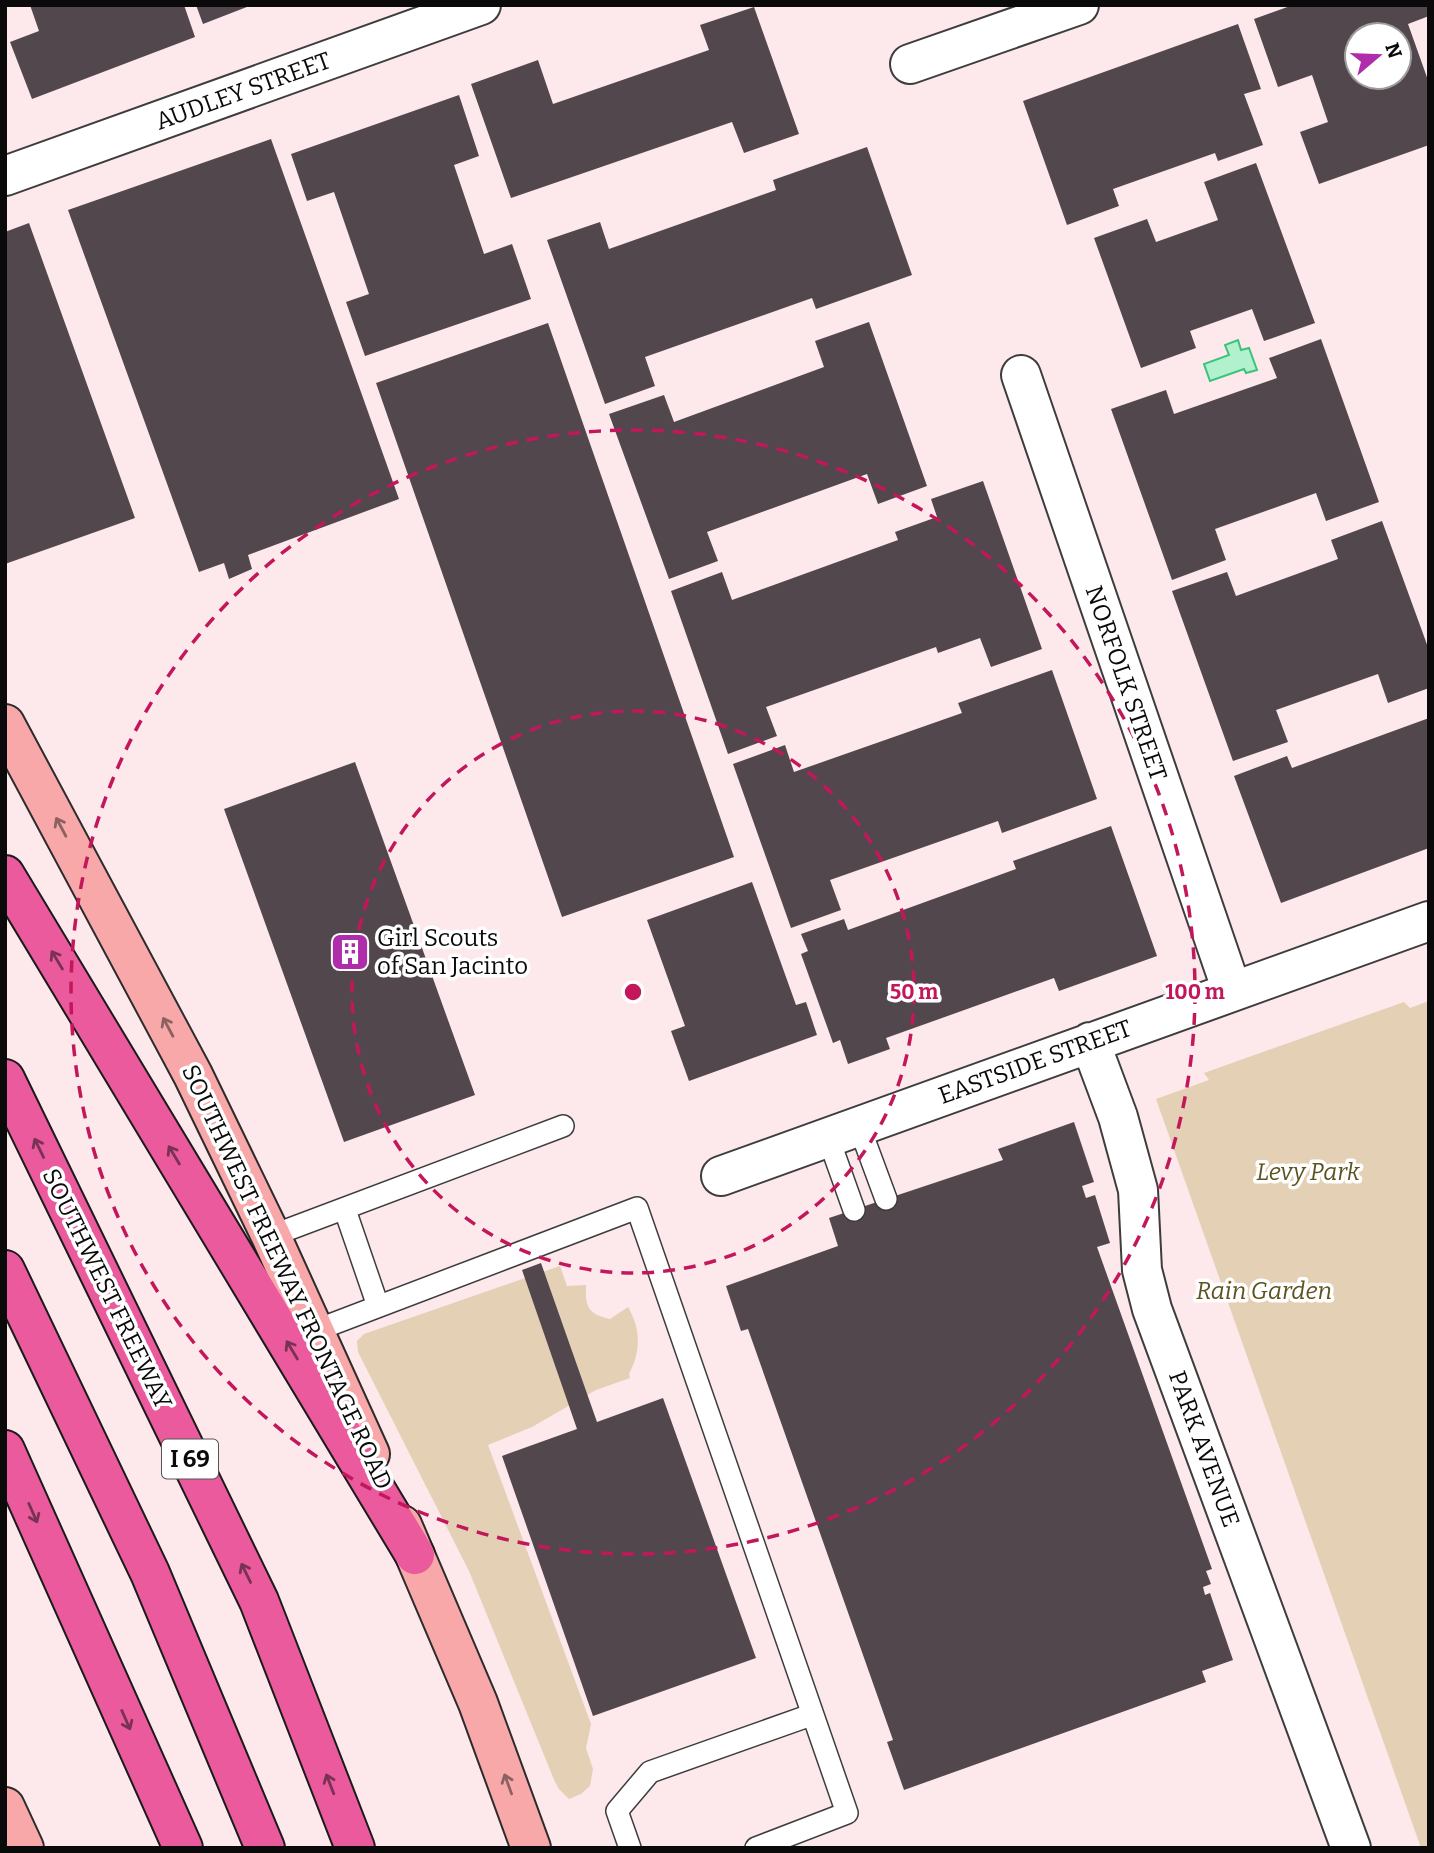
<svg xmlns="http://www.w3.org/2000/svg" width="1434" height="1853" viewBox="0 0 1434 1853" font-family="Bitter,serif">
  <rect width="100%" height="100%" fill="#fde8eb"/>
  <path fill="#e4d0b5" d="M1429,1001V1848H1421L1156,1099L1209,1080L1204,1073L1404,1002L1410,1008Z
    M560,1266L567,1286L586,1285C585,1307 588,1314 610,1319L628,1307C641,1329 641,1351 629,1374L630,1378L596,1390L532,1427L488,1445L591,1724L586,1748L593,1769L590,1786L581,1794L569,1799L559,1789L555,1782L469,1571L358,1352L357,1341L364,1334Z"/>
  <path fill="#b1f1ce" stroke="#3dc27d" stroke-width="2" d="M1238,340L1241,350L1249,348L1257,370L1246,373L1244,369L1210,381L1204,364L1229,355L1225,345Z"/>
  <path fill="#52474d" fill-rule="evenodd" d="M30,5H184L195,37L32,99L10,42L39,31Z
    M196,5H252L203,24Z
    M1293,5H1429V16L1408,24L1429,83V145L1319,184L1300,132L1328,122L1312,75L1278,87L1254,19ZM1357,35H1399V77H1357Z
    M754,7L799,134L744,153L732,122L511,198L471,84L538,60L553,104L709,50L700,25Z
    M1238,24L1261,89L1244,94L1263,145L1218,161L1215,153L1113,189L1119,206L1067,225L1023,101Z
    M459,95L479,156L454,165L484,254L512,244L531,299L365,356L346,302L369,294L334,192L307,201L291,154Z
    M271,139L399,499L248,555L252,569L229,579L224,563L199,572L68,210Z
    M867,147L912,275L816,309L812,298L645,357L655,386L605,404L547,240L600,222L609,249L776,190L773,180Z
    M1256,163L1315,323L1264,341L1252,309L1190,331L1196,348L1141,368L1094,238L1147,219L1156,242L1218,220L1204,182Z
    M29,223L135,518L5,564V232Z
    M869,322L927,486L878,504L867,474L707,532L718,561L669,579L609,414L664,395L674,422L824,367L815,341Z
    M548,323L734,857L562,917L376,383Z
    M1321,339L1379,502L1326,521L1316,493L1215,529L1226,560L1172,580L1111,409L1166,390L1174,414L1277,378L1269,358Z
    M983,481L1042,649L991,667L980,638L938,653L936,647L766,707L777,736L728,754L671,591L722,572L732,600L898,540L895,532L937,517L931,499Z
    M1382,521L1429,650V688L1388,703L1378,674L1276,710L1288,742L1233,761L1172,591L1227,572L1236,596L1338,559L1331,540Z
    M1052,670L1097,799L1002,833L998,821L830,880L841,910L791,928L733,764L785,745L794,772L962,713L958,703Z
    M1429,718V848L1281,903L1234,776L1287,756L1292,768Z
    M355,762L475,1095L344,1142L224,809Z
    M1111,826L1157,956L1059,991L1054,978L886,1038L890,1049L848,1064L840,1040L833,1043L801,954L808,951L801,934L844,919L848,930L1016,869L1013,861Z
    M752,882L796,1005L806,1002L817,1035L689,1081L671,1031L685,1026L647,920Z
    M1074,1122L1094,1182L1082,1186L1086,1198L1095,1195L1110,1243L1097,1247L1212,1569L1206,1571L1211,1584L1203,1587L1205,1595L1210,1593L1233,1660L1202,1671L1206,1682L904,1790L887,1742L893,1740L748,1329L741,1331L726,1286L838,1246L829,1218L1003,1160L998,1149Z
    M541,1263L597,1422L663,1398L756,1658L593,1716L502,1456L577,1429L522,1270Z"/>
  <g fill="none" stroke-linecap="round" stroke-linejoin="round">
    <g stroke="#3d3d3d" stroke-width="24">
      <path id="service" d="M859,1126L886,1199
        M828,1137L854,1210
        M345,1210L378,1306
        M271,1236L563,1126
        M314,1331L637,1208L847,1813L756,1848
        M630,1848L617,1811L650,1772L811,1715"/>
    </g>
    <g stroke="#3d3d3d" stroke-width="42">
      <path id="minor" d="M910,64L1079,5
        M5,176L481,5
        M1021,375L1232,991
        M1090,1042L1118,1117L1138,1190L1142,1270L1152,1309L1351,1848
        M721,1176L1429,921"/>
    </g>
    <g stroke="#2c2c2c" stroke-width="42">
      <path id="secondary" d="M5,724L193,1075L271,1236L370,1454
        M402,1525L478,1703L531,1848
        M5,1807L24,1848"/>
    </g>
    <g stroke="#1b1b1b" stroke-width="42">
      <path id="motorway" d="M5,875L415,1555
        M5,1079L259,1601L355,1848
        M5,1270L150,1573L265,1848
        M5,1450L183,1848"/>
    </g>
    <use href="#service" stroke="#fff" stroke-width="21"/>
    <use href="#minor" stroke="#fff" stroke-width="38"/>
    <use href="#secondary" stroke="#f9a8aa" stroke-width="38"/>
    <use href="#motorway" stroke="#ea5a9d" stroke-width="38"/>
  </g>
  <defs><path id="oneway-shaft" d="M-6 0H5M1.5-3L5.5 0L1.5 3" fill="none" stroke-width="1.6" stroke-linecap="round" stroke-linejoin="round" transform="scale(1.75)"/></defs>
  <g stroke="#8d6162">
    <use href="#oneway-shaft" transform="translate(61 827) rotate(-118)"/>
    <use href="#oneway-shaft" transform="translate(168 1027) rotate(-118)"/>
    <use href="#oneway-shaft" transform="translate(508 1784) rotate(-110)"/>
  </g>
  <g stroke="#7a3254">
    <use href="#oneway-shaft" transform="translate(57 960) rotate(-121)"/>
    <use href="#oneway-shaft" transform="translate(39 1148) rotate(-116)"/>
    <use href="#oneway-shaft" transform="translate(174 1155) rotate(-121)"/>
    <use href="#oneway-shaft" transform="translate(292 1350) rotate(-121)"/>
    <use href="#oneway-shaft" transform="translate(33 1513) rotate(66)"/>
    <use href="#oneway-shaft" transform="translate(246 1573) rotate(-116)"/>
    <use href="#oneway-shaft" transform="translate(126 1720) rotate(66)"/>
    <use href="#oneway-shaft" transform="translate(330 1784) rotate(-111)"/>
  </g>
  <g fill="none" stroke="#c2185b" stroke-width="3.5" stroke-dasharray="12 9">
    <circle cx="633" cy="992" r="281"/>
    <circle cx="633" cy="992" r="562"/>
  </g>
  <defs>
    <g id="building-square" transform="scale(2.0125)"><rect x="-9" y="-9" width="18" height="18" rx="4" fill="#af2dab" stroke="#fff"/><path d="M-4-6H4V6H1V3H-1V6H-4ZM-2.5-4.3h1.7v1.8h-1.7ZM.8-4.3h1.7v1.8H.8ZM-2.5-1h1.7V.8h-1.7ZM.8-1h1.7V.8H.8Z" fill="#fff"/></g>
  </defs>
  <g fill-rule="evenodd">
    <use href="#building-square" x="350" y="952"/>
  </g>
  <g text-anchor="middle" dominant-baseline="central" stroke-width="7" stroke-linejoin="round" paint-order="stroke">
    <rect fill="#fff" stroke="#545454" stroke-width="2" x="162" y="1439.5" width="56" height="39" rx="5"/>
    <g font-size="23" font-weight="bold" fill="#0a0a0a">
      <text x="190" y="1459">I 69</text>
    </g>
    <g font-size="24" fill="#0a0a0a" stroke="#fff">
      <text transform="translate(243 91) rotate(-20)">AUDLEY STREET</text>
      <text transform="translate(1126 683) rotate(71)">NORFOLK STREET</text>
      <text transform="translate(1035 1062) rotate(-20)">EASTSIDE STREET</text>
      <text transform="translate(287 1277) rotate(65)">SOUTHWEST FREEWAY FRONTAGE ROAD</text>
      <text transform="translate(107 1289) rotate(64)">SOUTHWEST FREEWAY</text>
      <text transform="translate(1204 1449) rotate(70)">PARK AVENUE</text>
    </g>
    <g font-size="24" fill="#0a0a0a" stroke="#fff" text-anchor="start">
      <text x="377" y="938">Girl Scouts<tspan x="377" dy="28">of San Jacinto</tspan></text>
    </g>
    <g font-size="24" font-style="italic" fill="#5c5420" stroke="#fff">
      <text x="1308" y="1172">Levy Park</text>
      <text x="1264" y="1291">Rain Garden</text>
    </g>
  </g>
  <circle cx="633" cy="992" r="10" fill="#c2185b" stroke="#fff" stroke-width="3.5"/>
  <g font-size="21" text-anchor="middle" font-weight="bold" fill="#c2185b" stroke="#fff" stroke-width="7" stroke-linejoin="round" paint-order="stroke">
    <text x="914" y="999">50 m</text>
    <text x="1195" y="999">100 m</text>
  </g>
  <rect width="1434" height="1853" fill="none" stroke="#0a0a0a" stroke-width="14"/>
  <g transform="translate(1378 56) rotate(71)"><circle r="33" fill="#ffffff" stroke="#9d9d9d" stroke-width="2"/>
  <path d="M0-5L12 26L0 18L-12 26Z" fill="#af2dab"/>
  <text y="-10" font-size="19" font-weight="bold" text-anchor="middle" fill="#0a0a0a">N</text>
  </g>
</svg>
